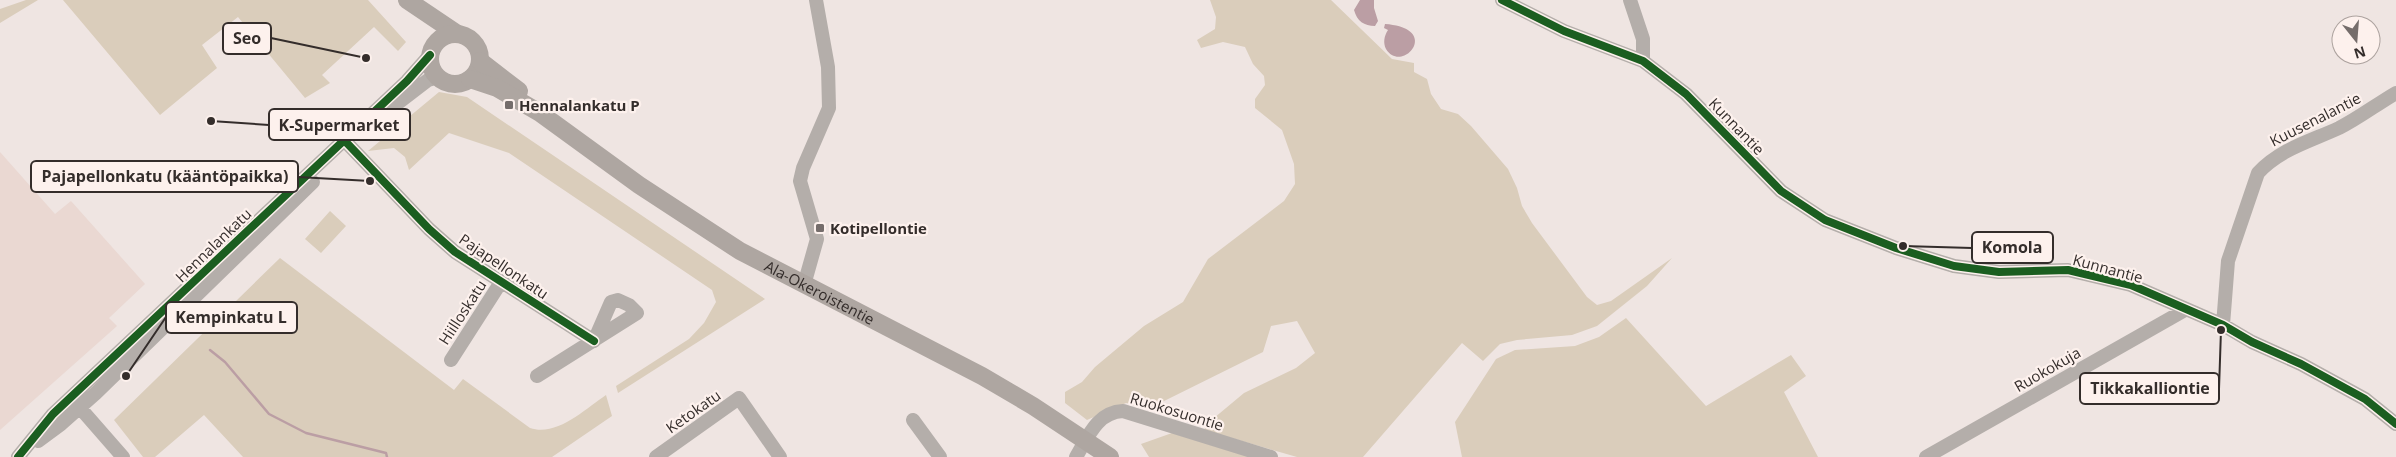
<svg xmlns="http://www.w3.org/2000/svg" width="2396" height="457" viewBox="0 0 2396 457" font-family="'Open Sans',sans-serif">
  <rect width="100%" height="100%" fill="#efe5e2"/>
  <path fill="#ead8d2" d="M0,152L55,214L71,201L145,284L109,318L117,326L0,430Z"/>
  <path fill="#dacdbb" d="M26,0H38L0,23V9Z
    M63,0H368L406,42L398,51L374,27L322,75L330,83L305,98L238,17L202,45L217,68L160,115Z
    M1210,0H1331L1392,59L1414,63V72L1427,79L1431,94L1441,109L1458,114L1471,126L1508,169L1517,188L1522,206L1532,223L1587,297L1597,305L1611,301L1672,258L1647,286L1597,326L1572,335L1517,340L1500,344L1483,361L1462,343L1363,457H1297L1204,430L1208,423L1244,393L1296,368L1315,353L1297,321L1271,326L1263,352L1152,407L1126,403L1087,420L1065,403V392L1082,382L1095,367L1144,326L1183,302L1208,259L1284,201L1295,184L1294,164L1282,130L1255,108V99L1265,85L1264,76L1253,64L1245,47L1223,42L1201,48L1197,40L1215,29L1216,17Z
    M439,92L467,97L765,299L618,393L616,386L689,339L704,323L716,302L712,290L509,153L449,133L409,170L405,157L394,148L368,151Z
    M330,211L346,226L321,253L305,239Z
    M280,258L454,390L463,379L530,428C557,437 585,409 606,395L612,416L552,457H243L204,415L155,457H143L114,420Z
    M1626,318L1706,406L1791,355L1806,376L1784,392L1818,457H1462L1455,422L1496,359L1515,350L1575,346L1599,337Z
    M1172,433L1250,457H1149L1141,444Z"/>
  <path fill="#bb9ea4" d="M1360,0H1374V8L1378,21L1375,26C1364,26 1357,21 1354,10Z
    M1385,24C1443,28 1402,75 1386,49C1383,43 1384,36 1388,30L1384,28Z"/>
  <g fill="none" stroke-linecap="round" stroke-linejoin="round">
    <path stroke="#bb9ea4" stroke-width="2.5" d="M210,350L225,362L269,414L306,433L386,453L387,457"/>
    <path stroke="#b4aeaa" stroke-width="14" d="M1502,0L1564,31L1643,61L1686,94L1781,191L1825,220L1896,248L1954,266L1999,272L2068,270L2131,285L2223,325L2252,342L2301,364L2365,399L2396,424
      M1630,0L1643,39V61
      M385,113L428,80L438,77
      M344,140L429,229L455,252L594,341
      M804,285L817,239L800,181L803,168L829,108L828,67L816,0
      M2223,325L2228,261L2258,173C2280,149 2311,141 2339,128C2359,118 2377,104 2396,93
      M451,360L501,282
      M537,376L637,313L629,305L618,300L611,302L594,341
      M74,401L123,457
      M913,420L940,457
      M38,441L61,424L96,393L313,182
      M18,457L53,414L407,81L430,55
      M656,457L739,398L780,457
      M1076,457C1088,437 1097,412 1123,411L1271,457
      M1926,457L2185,310"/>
    <g stroke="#aea6a1" stroke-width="18">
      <path d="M407,0L456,33"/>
      <circle cx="455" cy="59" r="25"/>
      <path d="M480,61L519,91"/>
      <path id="s1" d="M470,79L497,88L540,113L639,185L740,251L982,376L1033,406L1110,457"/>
    </g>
    <g stroke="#fdf1ed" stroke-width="11">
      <path id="cycleway" d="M1502,0L1564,31L1643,61L1686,94L1781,191L1825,220L1896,248L1954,266L1999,272L2068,270L2131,285L2223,325L2252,342L2301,364L2365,399L2396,424
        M344,140L429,229L455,252L594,341
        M18,457L53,414L407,81L430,55"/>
    </g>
    <use href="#cycleway" stroke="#1b5e20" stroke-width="8"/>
  </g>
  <g fill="#756d6b" stroke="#fdf1ed" stroke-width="2">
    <rect x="504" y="100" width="10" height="10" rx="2.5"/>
    <rect x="815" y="223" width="10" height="10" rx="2.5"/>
  </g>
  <g text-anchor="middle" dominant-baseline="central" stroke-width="4.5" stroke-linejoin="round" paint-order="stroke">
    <g font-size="15" font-weight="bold" fill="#342d2b" stroke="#fdf1ed" text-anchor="start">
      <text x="519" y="105">Hennalankatu P</text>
      <text x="830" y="228">Kotipellontie</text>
    </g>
    <g font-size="15" fill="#342d2b" stroke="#fdf1ed">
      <text transform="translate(2315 119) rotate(-27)">Kuusenalantie</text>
      <text transform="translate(1737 126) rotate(46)">Kunnantie</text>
      <text transform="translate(213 245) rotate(-44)">Hennalankatu</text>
      <text transform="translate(504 266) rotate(34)">Pajapellonkatu</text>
      <text transform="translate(2108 268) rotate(15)">Kunnantie</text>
      <text stroke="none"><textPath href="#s1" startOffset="411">Ala-Okeroistentie</textPath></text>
      <text transform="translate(462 312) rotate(-57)">Hiilloskatu</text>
      <text transform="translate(2047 369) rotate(-30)">Ruokokuja</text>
      <text transform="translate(693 411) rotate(-35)">Ketokatu</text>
      <text transform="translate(1177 411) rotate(17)">Ruokosuontie</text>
    </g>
  </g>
  <path fill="none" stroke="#342d2b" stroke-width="2" d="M366 58L271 38M211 121L269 125M370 181L298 177M1903 246L1972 248M126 376L166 317M2221 330L2219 389"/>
  <g fill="#342d2b" stroke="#fdf1ed" stroke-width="2">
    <circle cx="366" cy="58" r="5"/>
    <circle cx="211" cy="121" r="5"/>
    <circle cx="370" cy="181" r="5"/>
    <circle cx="1903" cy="246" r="5"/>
    <circle cx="126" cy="376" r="5"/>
    <circle cx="2221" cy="330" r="5"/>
  </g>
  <g fill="#fdf1ed" stroke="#342d2b" stroke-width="2">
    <rect x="223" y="23" width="48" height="31" rx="5"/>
    <rect x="269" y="109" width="141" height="31" rx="5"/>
    <rect x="31" y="161" width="267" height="31" rx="5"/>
    <rect x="1972" y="232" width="81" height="31" rx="5"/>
    <rect x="166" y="302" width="131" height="31" rx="5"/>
    <rect x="2080" y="373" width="139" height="31" rx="5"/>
  </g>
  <g font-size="16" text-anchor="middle" font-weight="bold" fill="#342d2b">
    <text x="247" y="44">Seo</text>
    <text x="339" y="131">K-Supermarket</text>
    <text x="165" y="182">Pajapellonkatu (kääntöpaikka)</text>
    <text x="2012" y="253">Komola</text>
    <text x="231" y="323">Kempinkatu L</text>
    <text x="2150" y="394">Tikkakalliontie</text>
  </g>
  <g transform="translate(2356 40) rotate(163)"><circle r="24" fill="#fdf1ed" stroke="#ada39f"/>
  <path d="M0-4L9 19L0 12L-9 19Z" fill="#756d6b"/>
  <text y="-8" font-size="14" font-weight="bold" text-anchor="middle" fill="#342d2b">N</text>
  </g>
</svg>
